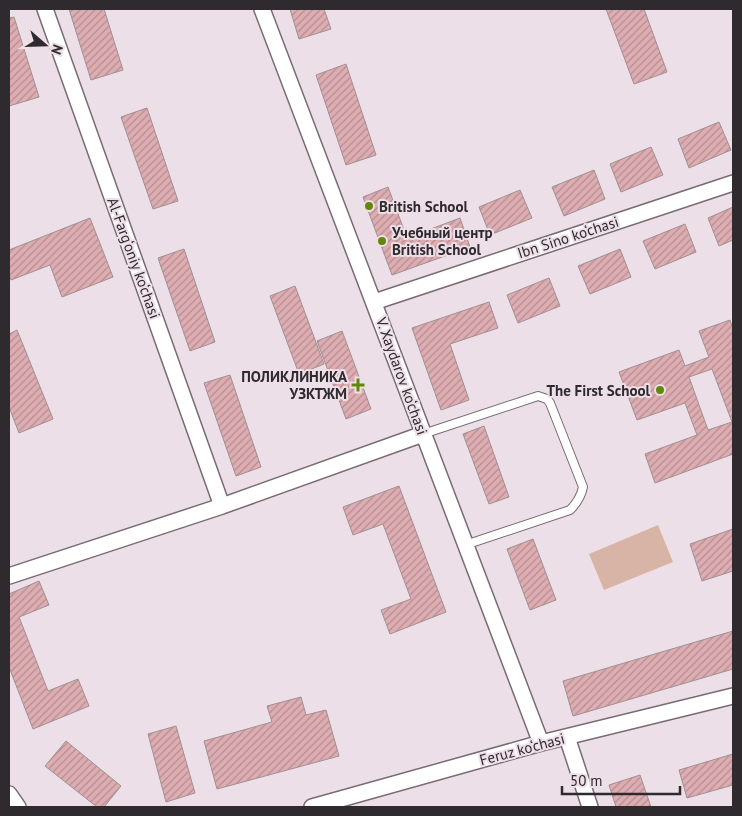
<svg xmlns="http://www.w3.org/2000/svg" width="742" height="816" viewBox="0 0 742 816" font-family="'PT Sans',sans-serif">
  <defs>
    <pattern id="building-hatch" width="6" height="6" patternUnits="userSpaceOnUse" patternTransform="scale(1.25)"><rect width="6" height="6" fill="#deadb2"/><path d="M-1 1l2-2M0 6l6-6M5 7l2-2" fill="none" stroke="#b48d91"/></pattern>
  </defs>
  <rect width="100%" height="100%" fill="#eddfe7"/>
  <path fill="#d8b4a7" d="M658,525L673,562L604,590L589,554Z"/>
  <path fill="url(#building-hatch)" stroke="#a09092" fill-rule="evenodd" d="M69,9H104L123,70L91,80Z
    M290,9H324L331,29L299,39Z
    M606,9H644L667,72L634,84Z
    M14,17L39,97L9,106V18Z
    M346,64L376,155L346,165L316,75Z
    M147,108L178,201L153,209L121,117Z
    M719,122L731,150L689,168L678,139Z
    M651,147L663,175L621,192L610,164Z
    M594,170L605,199L564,216L552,187Z
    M388,187L407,238L460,218L470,247L392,275L363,197Z
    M520,190L532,218L490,235L479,207Z
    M733,207V240L719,246L708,218Z
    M90,218L113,277L62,297L50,265L11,280L9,274V250Z
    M685,224L696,252L655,269L643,241Z
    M184,249L215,342L190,351L158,258Z
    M620,249L631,277L590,294L578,266Z
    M549,278L560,306L518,323L507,295Z
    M295,286L324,364L299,374L270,296Z
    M489,302L498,328L450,344L469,400L441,410L412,328Z
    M730,320L733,329V454L655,483L645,454L697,435L685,403L637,420L619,372L679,350L685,366L709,357L699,331ZM712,369L732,422L708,430L689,377Z
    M17,330L53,419L19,433L9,407V334Z
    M342,331L371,409L346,419L317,341Z
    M230,375L261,467L236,476L204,383Z
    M484,426L509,497L489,504L463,434Z
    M399,486L446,612L390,634L381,610L411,599L383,524L353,535L343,507Z
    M733,529V571L702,581L690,544Z
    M533,539L556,600L530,610L507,549Z
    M39,581L49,605L19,617L48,691L78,679L89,706L33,729L9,667V594Z
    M733,631V669L573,716L563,681Z
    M301,697L306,715L326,710L339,756L217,789L204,741L272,722L267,706Z
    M176,726L195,793L166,802L148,734Z
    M66,741L121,786L104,807H97L45,766Z
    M733,754V785L687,798L679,770Z
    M640,775L651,807H616L609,785Z"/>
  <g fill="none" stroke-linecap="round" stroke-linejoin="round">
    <g stroke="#786c73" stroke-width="10">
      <path id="lane" d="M423,434L538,396L547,399L550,403L583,487C581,497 577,503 570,510L465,545"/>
    </g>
    <g stroke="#786c73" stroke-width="18">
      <path id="street" d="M45,9L222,506
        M262,9L541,743
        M374,302L733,183
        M9,576L222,506L423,434
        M567,737L590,807
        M9,794L18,807
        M312,807L541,743L733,696"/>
    </g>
    <use href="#lane" stroke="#fff" stroke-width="8"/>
    <use href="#street" stroke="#fff" stroke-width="15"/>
  </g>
  <g fill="#628709" stroke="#eddfe7" stroke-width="2">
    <circle cx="369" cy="206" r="5"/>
    <circle cx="382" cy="241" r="5"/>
    <path d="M355.5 377.5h5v5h5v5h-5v5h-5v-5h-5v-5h5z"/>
    <circle cx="660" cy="390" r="5"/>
  </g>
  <g text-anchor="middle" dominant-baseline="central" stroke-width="4" stroke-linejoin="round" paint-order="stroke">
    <g font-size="15" font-weight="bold" fill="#2f2a2d" stroke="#eddfe7" text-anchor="start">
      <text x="379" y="206">British School</text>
      <text x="392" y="232">Учебный центр<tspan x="392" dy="17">British School</tspan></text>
      <text x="347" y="376" text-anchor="end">ПОЛИКЛИНИКА<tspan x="347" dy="17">УЗКТЖМ</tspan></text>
      <text x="650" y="390" text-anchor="end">The First School</text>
    </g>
    <g font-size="15" fill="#2f2a2d" stroke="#eddfe7">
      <text transform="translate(568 237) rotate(-18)">Ibn Sino ko‘chasi</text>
      <text transform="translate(134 258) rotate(70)">Al-Farg‘oniy ko‘chasi</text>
      <text transform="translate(402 376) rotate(70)">V. Xaydarov ko‘chasi</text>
      <text transform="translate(522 749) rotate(-15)">Feruz ko‘chasi</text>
    </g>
  </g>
  <rect width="742" height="816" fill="none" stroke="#2f2a2d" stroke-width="20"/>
  <g transform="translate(45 45) rotate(110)" stroke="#eddfe7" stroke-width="4" paint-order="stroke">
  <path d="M0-4L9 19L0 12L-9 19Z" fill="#2f2a2d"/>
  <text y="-8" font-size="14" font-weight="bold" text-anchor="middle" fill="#2f2a2d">N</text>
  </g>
  <path d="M562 786v8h118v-8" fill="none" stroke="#2f2a2d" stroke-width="2.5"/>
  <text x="570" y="786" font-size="15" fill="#2f2a2d" stroke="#eddfe7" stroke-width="4" paint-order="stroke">50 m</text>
</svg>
